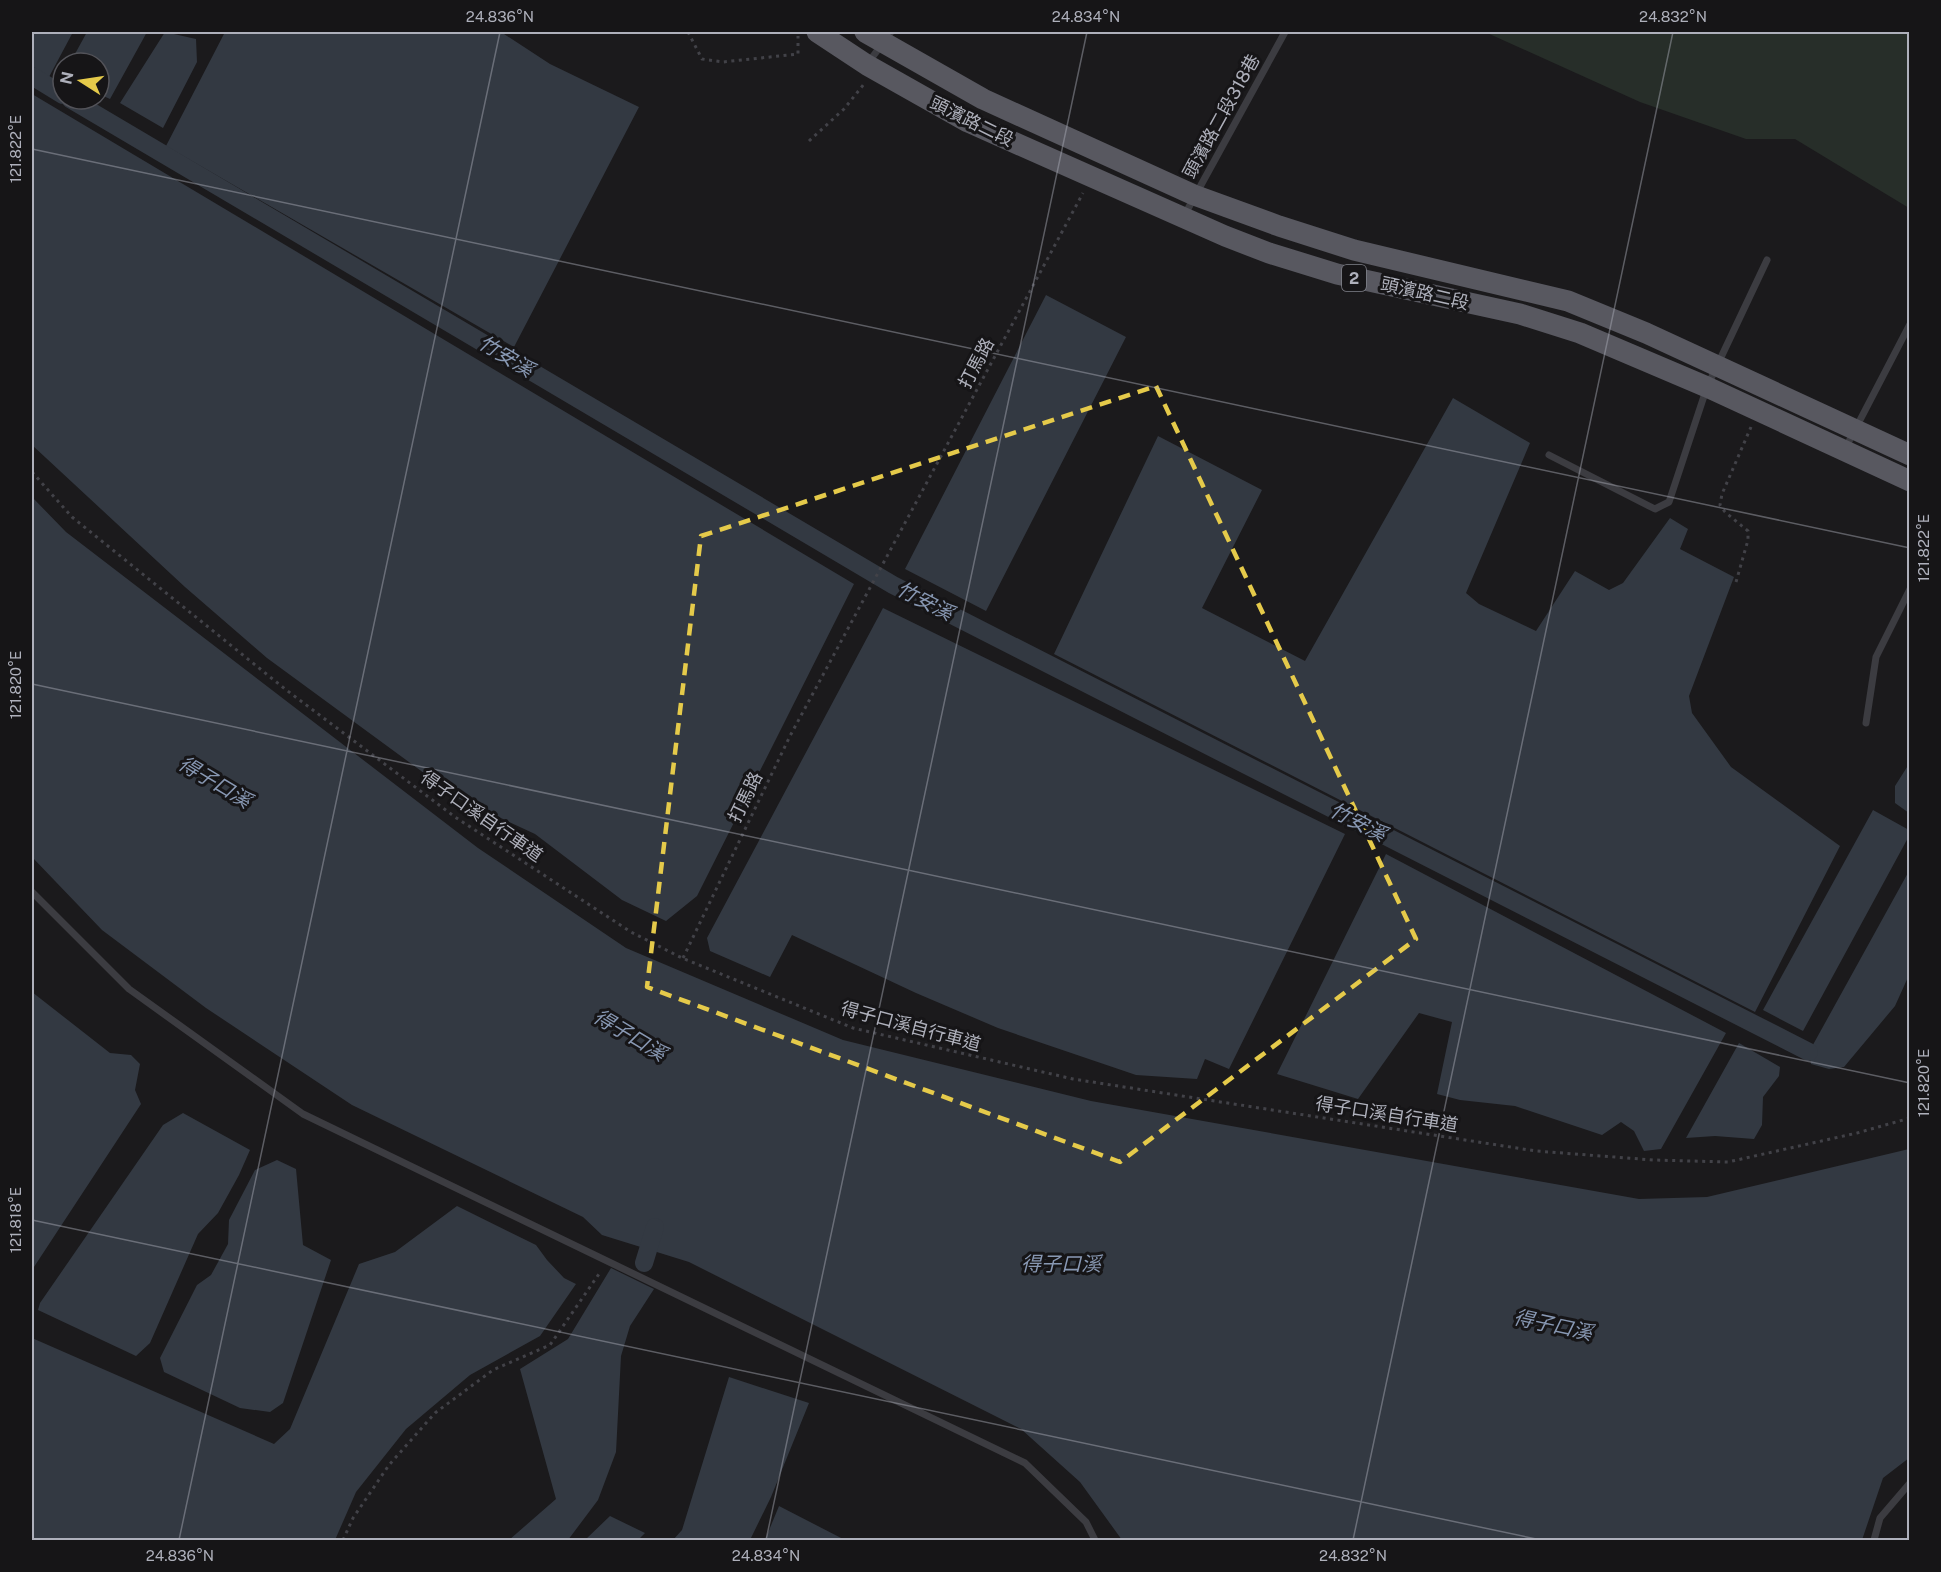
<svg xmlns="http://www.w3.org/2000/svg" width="1941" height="1572" viewBox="0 0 1941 1572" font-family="'Public Sans','Noto Sans TC',sans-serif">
  <rect width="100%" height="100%" fill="#1b1a1c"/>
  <path fill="#272e29" d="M1485,32H1909V208L1795,139H1746L1640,102Z"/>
  <path fill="#333942" d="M32,32H73L49,77L32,66Z
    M87,32H147L110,99L99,94V63H70Z
    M165,32L196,39L197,62L163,128L120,103Z
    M225,32H501L550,64L639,107L514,347L166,146Z
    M32,94L854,584L697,896L666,921L622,900L535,834L458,798L267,658L185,587L32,445Z
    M1046,295L1126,337L986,611L905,569Z
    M1453,398L1530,443L1466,593L1479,604L1536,631L1575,571L1609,590L1623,583L1670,518L1688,529L1680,549L1734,577L1689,696L1692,713L1731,767L1840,846L1755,1012L1054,654L1158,436L1262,490L1202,608L1305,661Z
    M32,497L66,532L478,848L626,948L843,1040L1091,1101L1639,1199L1707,1197L1909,1149V1458L1883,1478L1862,1540H1122L1080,1482L1021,1429L689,1262L602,1235L583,1217L352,1105L206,1008L102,930L32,857Z
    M883,608L1345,834L1229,1069L1205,1059L1197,1079L1136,1075L998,1028L916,993L792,935L770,977L710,951L707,938Z
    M1909,764V813L1895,803V786Z
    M1873,810L1909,830V836L1803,1031L1763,1010Z
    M1386,854L1726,1033L1661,1149L1644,1151L1634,1131L1621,1122L1602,1135L1515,1106L1460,1100L1437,1094L1452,1022L1419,1013L1358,1099L1277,1074Z
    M1909,871V975L1895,1006L1844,1067L1829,1069L1811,1064L1809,1052Z
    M32,992L110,1053L131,1055L140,1064L135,1090L141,1104L32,1270Z
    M1739,1043L1780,1067L1779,1076L1763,1097L1762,1125L1754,1139L1715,1136L1686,1138Z
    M183,1113L250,1150L239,1175L218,1213L198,1234L150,1343L136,1356L38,1310L40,1303L163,1125Z
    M277,1160L296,1169L303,1245L331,1260L283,1403L270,1412L240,1408L164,1372L160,1358L197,1285L211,1275L228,1244L229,1220L255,1170Z
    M457,1206L536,1245L547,1260L564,1278L576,1284L540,1336L470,1375L406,1429L356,1492L335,1540H32V1338L274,1444L290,1429L359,1264L395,1252Z
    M611,1268L654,1289L630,1326L621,1356L616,1452L598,1500L568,1540H509L556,1499L520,1369L568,1339Z
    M729,1377L809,1403L771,1497L750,1540H673L682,1530Z
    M779,1506L845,1540H765Z
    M610,1516L645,1533L638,1540H585Z"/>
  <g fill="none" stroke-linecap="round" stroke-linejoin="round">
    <path stroke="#333942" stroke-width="18" d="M32,76L63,95
      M70,99L893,585L1809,1052
      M644,1263L655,1227"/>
    <path stroke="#424248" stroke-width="3" stroke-dasharray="3 4.5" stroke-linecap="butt" d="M688,32L702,59L723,62L798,54V36
      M809,141L844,109L864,84
      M32,472L72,517L285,689L455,817L631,932L682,958L853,1028L1073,1079L1536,1151L1653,1160L1728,1162L1857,1133L1910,1118
      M1736,582L1748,540V531L1725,512L1720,505L1722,494L1751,427
      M683,958L790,736L1083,193
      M343,1540L353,1518L389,1465L435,1413L493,1370L550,1345L601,1271"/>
    <path stroke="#3c3c41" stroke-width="7" d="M868,63L891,32
      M1184,216L1285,32
      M1846,447L1910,324
      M1549,455L1655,509L1669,502L1707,387L1767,260
      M1866,723L1876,657L1910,589
      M32,892L129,989L303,1114L1025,1463L1086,1522L1095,1540
      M1874,1540L1880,1518L1910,1483"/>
    <path stroke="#585860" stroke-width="21" d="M817,32L867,65L968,122L1225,236L1269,253L1337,274L1520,314L1580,333L1707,387L1910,481
      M865,32L983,99L1194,195L1279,226L1354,250L1568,301L1646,333L1910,455"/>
  </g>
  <path fill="none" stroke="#e5ca4a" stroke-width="4.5" stroke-dasharray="12 8" stroke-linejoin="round" d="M1156,386L1416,939L1120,1162L647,987L701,536Z"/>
  <path fill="none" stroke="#aeb0bb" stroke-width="1.5" stroke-opacity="0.45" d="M32,149L1910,548M32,684L1910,1083M32,1220L1541,1540M179,1540L500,32M766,1540L1087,32M1353,1540L1673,32"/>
  <g text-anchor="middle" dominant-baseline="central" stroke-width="6" stroke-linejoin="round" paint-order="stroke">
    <rect fill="#161517" stroke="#80828a" stroke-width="1.5" x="1342" y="265" width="24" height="26" rx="4.5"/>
    <g font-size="16" font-weight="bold" fill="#aeb0bb">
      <text x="1354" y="278">2</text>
    </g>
    <g font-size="18" fill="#aeb0bb" stroke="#161517">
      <text transform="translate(1221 116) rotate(-61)">頭濱路二段318巷</text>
      <text transform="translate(972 121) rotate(26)">頭濱路二段</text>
      <text transform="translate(1425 293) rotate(13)">頭濱路二段</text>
      <text transform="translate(976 363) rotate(-62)">打馬路</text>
      <text transform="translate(745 797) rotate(-64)">打馬路</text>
      <text transform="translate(482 816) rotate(35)">得子口溪自行車道</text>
      <text transform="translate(911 1026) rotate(15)">得子口溪自行車道</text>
      <text transform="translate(1387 1114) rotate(9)">得子口溪自行車道</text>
    </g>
    <g font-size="20" font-style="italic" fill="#8898b3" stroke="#161517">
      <text transform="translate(506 356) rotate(31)">竹安溪</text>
      <text transform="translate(925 601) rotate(27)">竹安溪</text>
      <text transform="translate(215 782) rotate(31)">得子口溪</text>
      <text transform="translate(1358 822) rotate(27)">竹安溪</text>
      <text transform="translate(630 1035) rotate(31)">得子口溪</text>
      <text x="1061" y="1264">得子口溪</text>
      <text transform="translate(1553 1325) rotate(12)">得子口溪</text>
    </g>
  </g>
  <rect width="1941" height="1572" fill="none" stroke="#161517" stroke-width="66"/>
  <g transform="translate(81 81) rotate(282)"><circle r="28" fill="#161517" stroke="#535359" stroke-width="1.5"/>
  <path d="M0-4.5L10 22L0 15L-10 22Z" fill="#e5ca4a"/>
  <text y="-9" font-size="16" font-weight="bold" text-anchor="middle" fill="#aeb0bb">N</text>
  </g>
  <rect x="33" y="33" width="1875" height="1506" fill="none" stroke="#aeb0bb" stroke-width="2"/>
  <g font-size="15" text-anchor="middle" fill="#aeb0bb">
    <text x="500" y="22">24.836°N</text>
    <text x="1086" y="22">24.834°N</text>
    <text x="1673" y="22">24.832°N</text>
    <text transform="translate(16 149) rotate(-90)" y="5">121.822°E</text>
    <text transform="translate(1924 548) rotate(-90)" y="5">121.822°E</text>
    <text transform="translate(16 685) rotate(-90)" y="5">121.820°E</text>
    <text transform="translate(1924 1083) rotate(-90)" y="5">121.820°E</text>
    <text transform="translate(16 1220) rotate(-90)" y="5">121.818°E</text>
    <text x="180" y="1561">24.836°N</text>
    <text x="766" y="1561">24.834°N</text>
    <text x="1353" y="1561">24.832°N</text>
  </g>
</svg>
